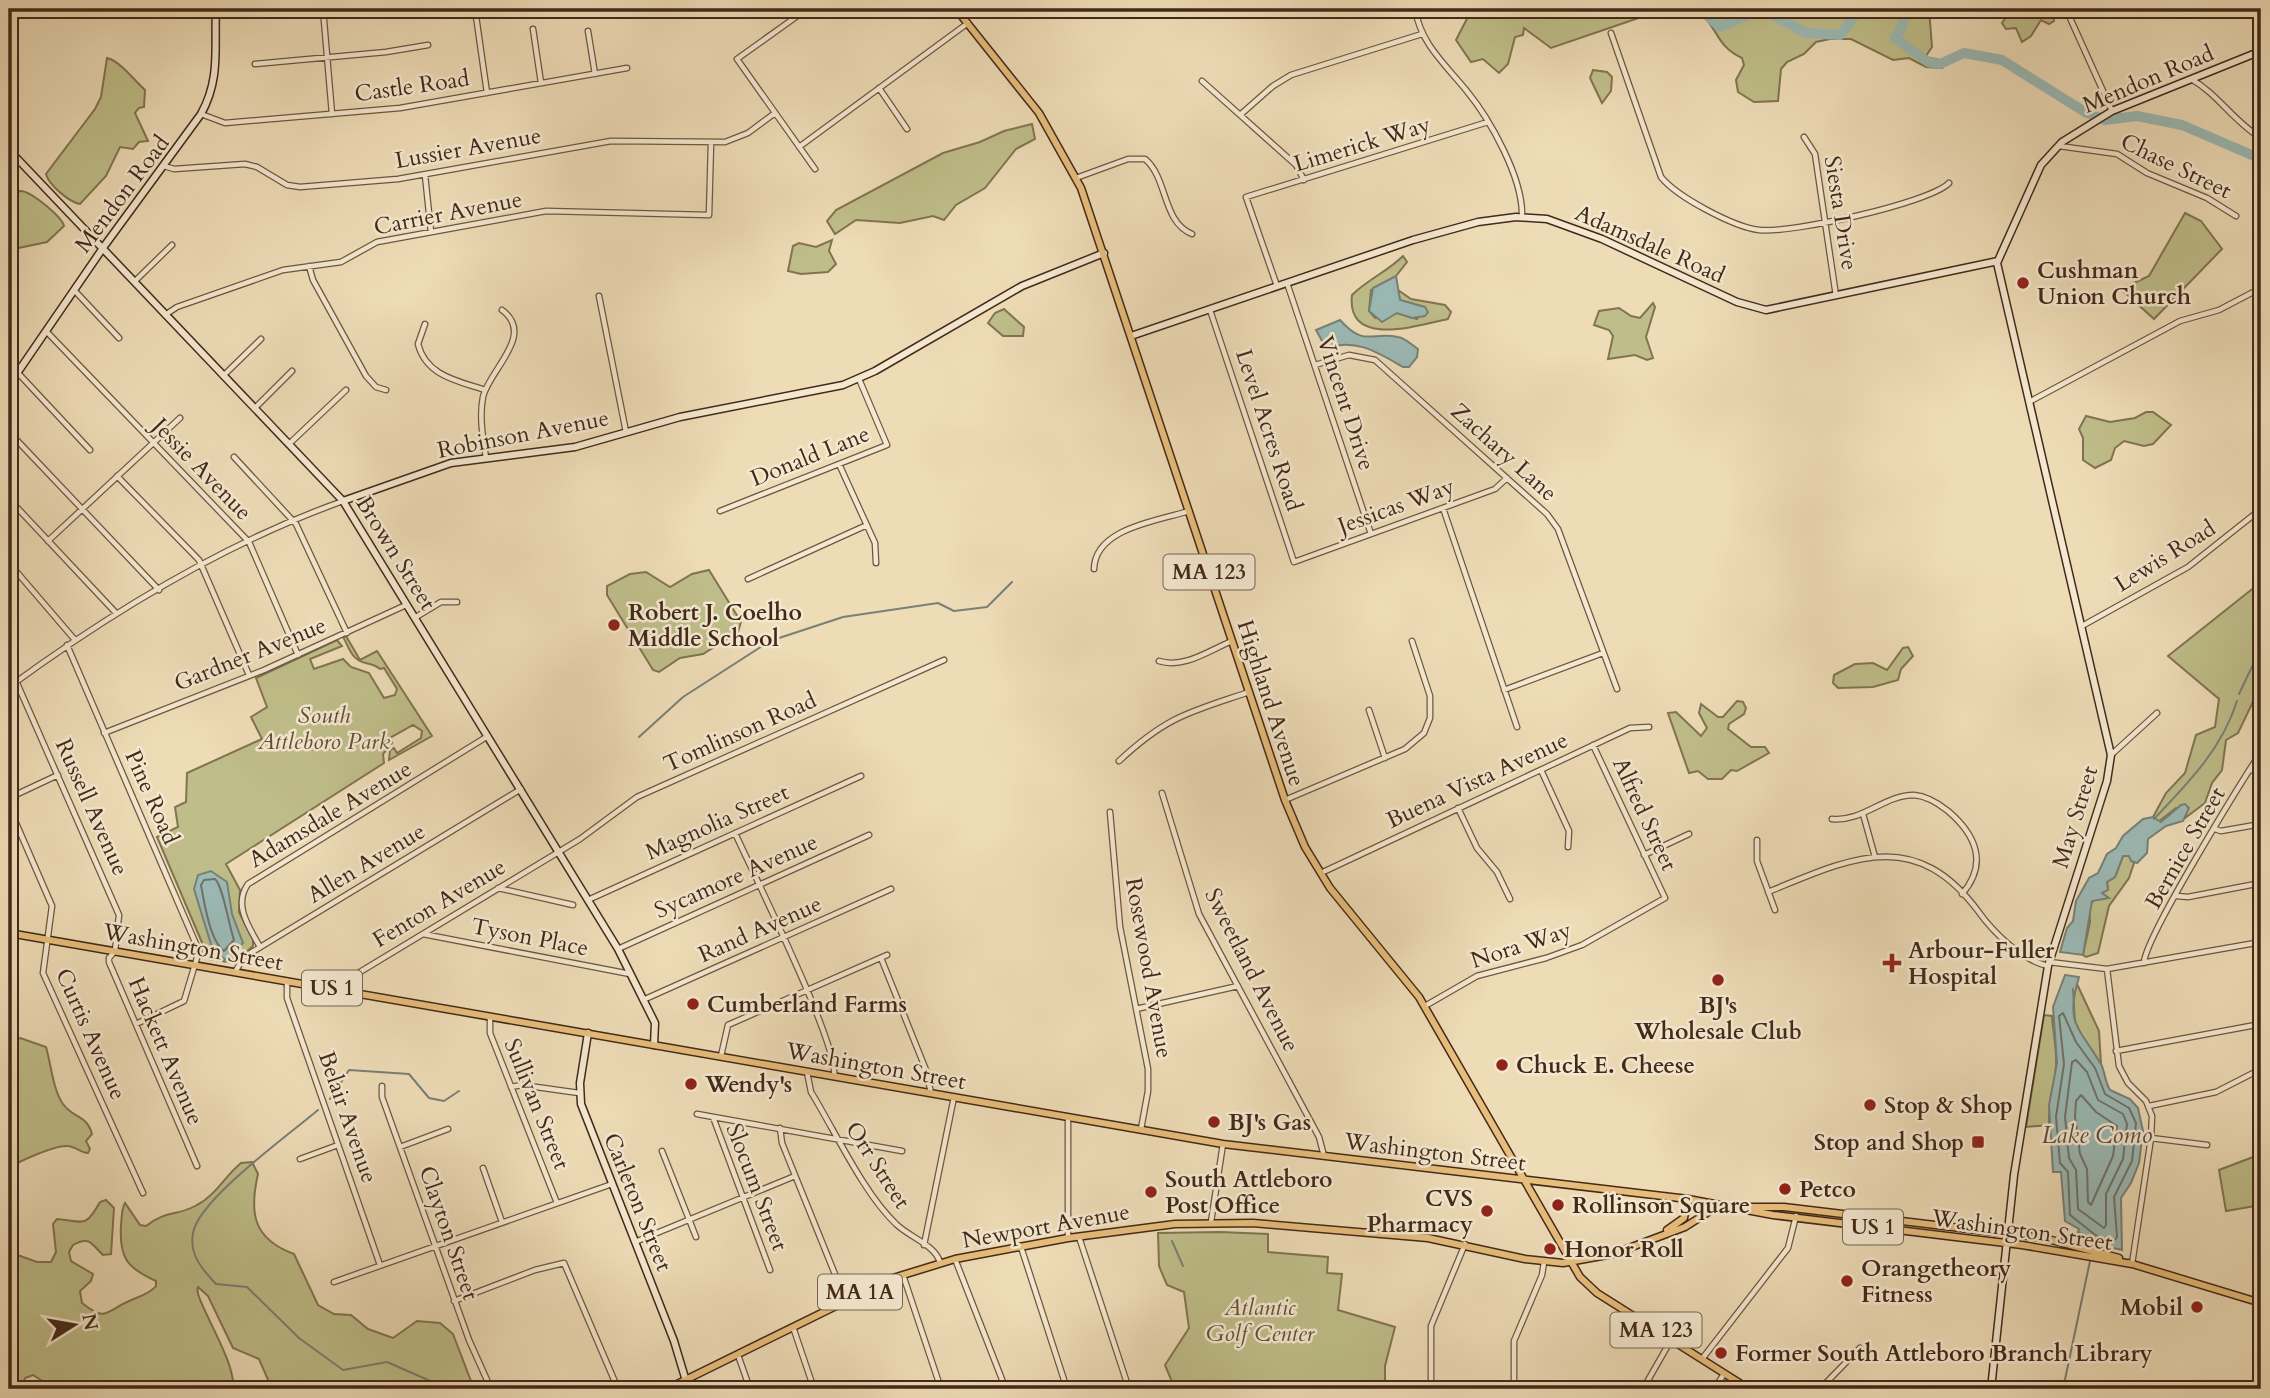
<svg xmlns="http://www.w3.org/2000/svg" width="2270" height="1398" viewBox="0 0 2270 1398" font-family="Cardo,serif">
  <rect width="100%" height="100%" fill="#eedcb7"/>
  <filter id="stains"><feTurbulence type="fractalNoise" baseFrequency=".00286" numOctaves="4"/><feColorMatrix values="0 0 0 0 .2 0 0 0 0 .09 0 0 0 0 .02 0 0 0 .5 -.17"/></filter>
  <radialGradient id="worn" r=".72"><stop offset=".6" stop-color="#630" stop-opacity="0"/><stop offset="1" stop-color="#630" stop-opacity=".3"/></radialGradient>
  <path fill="#bfbe8a" stroke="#817452" stroke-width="2" d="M1472,9H1665L1551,48L1524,28L1523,35L1515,37L1508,64L1499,73L1483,59L1471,62L1456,40Z
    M1696,9H1929L1932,47L1926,56L1917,54C1926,59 1937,57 1947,63L1942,68L1926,67L1909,58L1893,60L1851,39H1830L1816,42L1804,54L1787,62L1781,69L1778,101L1754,102L1738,92L1736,80L1744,65L1742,58C1715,46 1719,27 1696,9Z
    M2022,9H2052L2054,21L2049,24L2041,20L2031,36L2022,42L2016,28L2006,29L2002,23L2009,13Z
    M107,58C120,61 134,80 145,90L144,107L139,108L135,113L148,141L139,142L133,149L120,147L106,176L80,204C69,202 49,185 46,174L95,109L101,97Z
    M1593,70L1607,72L1612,77L1611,91L1602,103L1590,78Z
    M1032,124L1035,139L1016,149L985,188L956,205L944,220L933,216L900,223L856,220L835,234L827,221L836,210L943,153L980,142L1004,131Z
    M20,191C30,190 62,217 64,226L47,242L9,250V201Z
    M2185,213L2201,221L2222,249L2154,319L2121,289L2149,276Z
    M832,240L829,251L836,264L828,272L801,274L788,271L793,246L799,243L816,247Z
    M1403,256L1407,262L1396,276L1371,290L1369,311L1375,318L1397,313L1417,319L1425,307L1400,300L1398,290L1411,299L1445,305L1451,312L1448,319C1416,326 1346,348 1352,295C1368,279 1387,272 1403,256Z
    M1653,303L1655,307L1646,337L1653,358L1647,360L1635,355L1608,359L1613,336L1609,330L1594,325L1599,311L1619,308L1631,316L1640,318Z
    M1004,309L1024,327L1023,336H1003L988,323L995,313Z
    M2146,412H2153L2171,425L2153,444L2144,446L2124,441L2115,448L2111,460L2095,468L2083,460V438L2079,429L2086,416L2110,422L2135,418Z
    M709,570L741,622L738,632L703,654L680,658L659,672L653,670L607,595V586L630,574L646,572L670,587L692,574Z
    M2261,582V685L2238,733L2226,740L2222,770L2212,783L2205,803L2185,818L2187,810L2176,808L2158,822L2153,817L2166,793L2185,773L2196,735L2215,727L2219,699L2168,656Z
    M346,636L360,660L377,651L432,736L389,760L390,750L394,748L397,753L421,738L422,731L413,725L390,738L392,743L383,754L384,763L226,864L240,890L239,912L253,939V946L234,963L209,959L157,837L178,827L175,807L186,802L187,773L262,739L251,717L267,707L256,678L337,640L342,646L310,659L314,669L343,659L351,667L369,673L384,698L395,695L397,689L384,668L380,669C372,662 364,665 357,659C350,655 347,643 343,637Z
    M1908,647L1913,656L1901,669L1898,680L1873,687L1838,688L1833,683L1834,675L1855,664L1873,663L1887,670L1903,648Z
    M1737,701L1743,702L1746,708L1744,714L1729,724L1728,729L1751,747H1765L1769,753L1737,771L1731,770L1722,779H1708L1698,771L1689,773L1668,713L1676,712L1701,736L1707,728L1699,713L1701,704L1718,717H1723Z
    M2123,856H2129L2134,863L2129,878L2109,906L2098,953L2086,957L2083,955L2090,922L2089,906L2094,900L2107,898L2102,893L2108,889L2107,882L2115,877Z
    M2077,984L2099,1031L2101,1064C2084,1043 2061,1010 2077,984Z
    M2044,1015L2052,1016C2053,1032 2057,1049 2056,1065C2055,1086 2048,1104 2049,1125L2026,1127Z
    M20,1038L46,1047C51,1064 53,1090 63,1104C74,1119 87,1115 92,1134L86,1141L90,1149L88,1153C80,1153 76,1146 67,1146C56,1145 19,1161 9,1168V1041Z
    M2261,1154V1205L2226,1211L2219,1170Z
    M252,1162L258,1174C249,1213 253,1239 294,1254L318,1305L334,1314L351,1315L368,1329L393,1338L417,1321L440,1323L453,1334L474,1389H431L414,1384L396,1389H272L259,1359L233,1348L208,1296L198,1287C192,1297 237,1361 233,1389H55L33,1375L25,1378L22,1389H9V1252L37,1262H51L56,1252L53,1224L57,1219C84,1221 85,1229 100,1202L106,1200L114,1208L111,1254L103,1255C92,1245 90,1235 73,1245L69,1252L71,1261L93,1274L91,1281L80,1291L82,1303C106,1322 105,1312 127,1302C136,1297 149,1295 156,1286V1281C127,1268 119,1258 121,1225C122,1217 121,1210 125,1203L140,1225L146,1226C168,1209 176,1217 197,1205C216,1195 225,1176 241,1163Z
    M1220,1232L1268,1234V1252L1328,1257L1327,1273L1342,1274L1338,1310L1395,1327L1385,1366V1389H1175L1165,1365L1189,1328L1184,1292L1167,1285L1159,1266L1158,1233Z"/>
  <path fill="#9bbab6" stroke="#788077" stroke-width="2" d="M1396,276L1400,300L1425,307L1428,312L1425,316L1412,318L1397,313L1382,322L1369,311L1373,288Z
    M1340,320C1365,348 1371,331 1398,337C1405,338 1412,345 1418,349L1417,357L1409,367H1403C1377,352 1356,338 1326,348L1316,330Z
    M2181,805L2185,804L2189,808L2183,821L2166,826L2148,839L2147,853L2137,863L2131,861L2129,856H2123L2115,877L2107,882L2108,890L2102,893L2109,898L2092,901L2083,955L2060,952L2067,928L2073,921L2076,901L2089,878L2098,873L2107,854L2116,848L2123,836L2143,819L2153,817L2161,822Z
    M211,871L227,882L232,914L243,943L226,960L213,951L194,889L198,875Z
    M2065,975L2079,977C2065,1023 2078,1026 2101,1064C2105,1072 2105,1082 2110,1090L2130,1099L2138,1108L2143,1131L2139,1163L2131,1183L2121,1198L2122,1250L2092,1243L2087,1236L2078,1232L2079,1229L2065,1221L2061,1172H2053L2049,1105L2057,1063L2053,1007Z"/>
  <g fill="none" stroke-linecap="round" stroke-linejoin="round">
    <path stroke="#6f7268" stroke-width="2" d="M215,879C223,886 229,926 234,940L224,951C210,941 204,902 201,885L204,880Z
      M2063,1013L2076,1042L2095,1068L2105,1094L2129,1108L2136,1123L2132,1161L2114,1197L2117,1237L2114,1241L2098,1237L2070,1215L2068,1172L2060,1163L2056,1117L2064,1064L2059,1016Z
      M2076,1060L2087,1072L2098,1100L2123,1114L2127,1124L2123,1159L2106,1194V1225L2104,1228L2078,1209L2076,1170L2069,1158L2065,1117L2072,1062Z
      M2081,1095L2096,1112L2117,1126L2113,1156L2091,1205L2088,1202L2087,1169L2080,1154L2075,1117L2076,1101Z"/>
    <path stroke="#788077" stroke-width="2" d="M2239,694L2261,648
      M639,737L683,697L770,641L843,617L938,603L954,611L987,607L1012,582
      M2154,819C2188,783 2222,749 2237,701
      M2073,989L2075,1022
      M330,1099L349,1070L409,1074L429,1098L444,1101L459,1091
      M318,1110C290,1134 199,1199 193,1233C189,1255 202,1269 216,1284L247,1287L299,1338L343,1370L387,1362L435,1383L438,1389
      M1172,1241L1183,1266
      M2063,1389L2090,1261"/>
    <path stroke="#9bbab6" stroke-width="10" d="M1700,9L1720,27L1762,9L1806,33L1840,35L1855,16L1866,9
      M1905,9L1902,28L1895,38L1928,62L1940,64L1964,53L2002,60L2085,112L2105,120L2137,116L2182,125L2261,159"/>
    <g stroke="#6e5640" stroke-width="7">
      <path id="street" d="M323,9L332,114
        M475,9L487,93
        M807,9L737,59L815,169
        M1415,9C1421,44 1444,63 1466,90C1490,119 1523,178 1522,216
        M2066,9L2112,111
        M533,29L541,83
        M588,31L595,74
        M1611,33L1661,177C1677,197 1734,227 1759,230C1789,234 1930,203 1949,183
        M255,64L386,52L428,45
        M2191,79C2218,94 2234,122 2261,138
        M1202,81L1296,165L1304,180
        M879,88L907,129
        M201,114L225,123L400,108L627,68
        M1240,115L1273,86L1291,75L1422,34
        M1804,137L1815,154L1836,296
        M2059,146L2117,154L2147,173L2207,198L2236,216
        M799,147L968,23
        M164,166L174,169L245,164L257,167L287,185L300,187L398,179L611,141L725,142L748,133L775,113
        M425,175L431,232
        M1076,178L1128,159H1145C1168,178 1162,222 1192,234
        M309,266L313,280L366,376L376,387L386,390
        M134,282L172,245
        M1287,283L1371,534
        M1277,286L1246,197L1488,122
        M74,290L119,338
        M599,296L626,432
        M1210,310L1294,562L1495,489L1507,478
        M165,315L177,307L283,270L341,262L377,242L546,211L709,215L711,143
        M425,324L418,344C426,376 458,381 485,390
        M46,331L249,542L298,655
        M1315,365L1349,355L1375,360L1547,514L1558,529L1617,689
        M18,373L90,450
        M223,376L261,339
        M2029,402L2180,321L2219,310L2261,288
        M255,408L292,371
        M9,432L159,590
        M289,444L346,390
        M234,457L296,524L347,633
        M486,458C483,438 479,417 483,397C489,370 536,335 502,310
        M839,464L875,543L876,563
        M117,476L199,560L249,675
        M9,499L116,613
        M1443,508L1517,727
        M720,511L887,445L859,379
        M48,541L180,418
        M9,563L75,640
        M1094,569C1095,528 1158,521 1189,511
        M748,579L867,525
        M416,617L441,602H457
        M2082,626L2188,567L2261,509
        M67,645L199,951L184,1001L136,1024
        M1159,661C1184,669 1210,650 1232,641
        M16,681L119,915L115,951L109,958V962L197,1166
        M9,687C110,613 225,543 343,501
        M1504,690L1603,653
        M1369,710L1385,758
        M104,733L264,670L406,605
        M2111,755L2157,713
        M1119,761C1167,716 1190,712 1249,692
        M1541,770L1569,831L1568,847
        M2250,770L2261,771
        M1162,793L1199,914L1319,1137L1324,1156
        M9,798L58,775
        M1285,800L1405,749L1424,733L1430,718V696L1412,641
        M9,807L52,906L43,973L143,1193
        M1458,808L1477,848L1497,872L1510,899
        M1110,812L1120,927L1148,1069V1091L1141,1129
        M1863,814L1875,857
        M1832,819C1863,822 1884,795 1914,795C1927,796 1938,803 1948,811C1975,834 1989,863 1962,894
        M2215,829L2221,831L2261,824
        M735,833C753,873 839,1045 834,1076
        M1757,840V861L1775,910
        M1644,855L1689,834
        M1321,873L1630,728L1649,727
        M498,888L573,905
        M1768,892C1849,859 1914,825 1978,911C1993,932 2021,960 2048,966
        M2177,896L2188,897L2261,883
        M588,900L861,776
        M423,934L630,974
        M260,947C249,927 233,905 248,884L488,736
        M618,949L869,835
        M881,958L926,1070L931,1093
        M2049,962L2107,969L2261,942
        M2144,963C2144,939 2242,781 2261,752
        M2107,969L2119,1066L2128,1083L2146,1101L2152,1116L2151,1138L2132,1264
        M235,972L244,957L521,789
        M287,981V998L380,1265
        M342,990L355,975L580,839L637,797L944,660
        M643,1000L891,889
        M1425,1006L1477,976L1546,958L1582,945L1665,898L1593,745
        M1136,1009L1238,986
        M490,1017V1033L557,1203
        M2116,1051L2261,1024
        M721,1056L728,1025L887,955
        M807,1072L811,1092C835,1131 864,1194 896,1224C909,1237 934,1244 940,1262
        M382,1086V1097L469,1340L491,1389
        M511,1087L522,1085L579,1093
        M2149,1106L2216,1092L2261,1069
        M697,1114L902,1151
        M713,1117L770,1270
        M780,1128L782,1143L845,1299
        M2151,1138L2207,1145
        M400,1147L448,1129
        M662,1151L696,1237
        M300,1159L338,1145
        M483,1168L502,1222
        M1211,1222L1223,1144
        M1079,1237L1129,1389
        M1068,1238V1117
        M635,1242L795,1176
        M924,1245L954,1097
        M1021,1247L1067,1389
        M955,1259L1003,1382
        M903,1275L941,1389
        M334,1282L612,1184
        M454,1301L535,1270L564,1263L618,1389
        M793,1327L814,1389
        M738,1355L750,1389
        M1702,1359L1788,1248L1796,1216
        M686,1381L688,1389
        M1431,1389V1326L1465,1244
        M1514,1389V1341L1542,1275L1544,1262
        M1643,1389L1671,1340
        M1714,1389L1724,1374
        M1820,1389L1860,1348"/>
    </g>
    <g stroke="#432919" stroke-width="9">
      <path id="secondary" d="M9,150L343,501L618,949L655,1023L654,1045
        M1131,336L1413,240L1478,222L1516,217L1547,219L1602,239L1737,302L1766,310L1998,261
        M9,385L105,245L201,114C221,78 214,47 216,9
        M343,501L451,463L575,447L680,417L843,385L875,371L1022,286L1104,253
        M588,1033L580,1083L581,1104L674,1341L686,1381
        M1991,1389L2014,1175L2048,966L2107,781L2111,755L1997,263L2041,165L2062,142L2112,111L2261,51"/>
    </g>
    <g stroke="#432919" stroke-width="9">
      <path id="primary" d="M956,9L1039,113L1081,188L1285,800L1305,847L1330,888L1419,997L1580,1277L1597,1293L1749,1389
        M9,933L1223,1144L1688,1199L1773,1215L2022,1245L2132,1264
        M1750,1207H1784L2044,1238L2119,1258
        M1667,1230L1684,1218L1688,1199
        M2129,1263L2261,1303
        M667,1389L893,1278L955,1259L1068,1238L1175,1224L1253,1223L1428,1238L1525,1259L1563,1263L1613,1254L1685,1227L1710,1211L1724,1207"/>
    </g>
    <use href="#street" stroke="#f4e8d0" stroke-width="4.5"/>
    <use href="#secondary" stroke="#f4e8d0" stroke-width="6"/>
    <use href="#primary" stroke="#e7be7c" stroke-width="6"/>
  </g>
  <g fill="#8f2418" stroke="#f4e8d0" stroke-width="2.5">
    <circle cx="2023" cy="283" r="7"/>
    <circle cx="614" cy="625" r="7"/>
    <path d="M1888.5 952.5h7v7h7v7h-7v7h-7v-7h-7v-7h7z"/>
    <circle cx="1718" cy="980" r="7"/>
    <circle cx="693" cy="1004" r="7"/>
    <circle cx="1502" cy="1065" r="7"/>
    <circle cx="691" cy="1084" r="7"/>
    <circle cx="1870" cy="1105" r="7"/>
    <circle cx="1214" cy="1122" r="7"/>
    <rect x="1971" y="1135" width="14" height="14" rx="3.5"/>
    <circle cx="1785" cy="1189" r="7"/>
    <circle cx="1151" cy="1192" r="7"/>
    <circle cx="1558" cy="1205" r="7"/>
    <circle cx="1487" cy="1211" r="7"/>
    <circle cx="1550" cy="1249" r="7"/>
    <circle cx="1847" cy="1281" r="7"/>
    <circle cx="2197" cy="1307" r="7"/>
    <circle cx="1721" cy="1353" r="7"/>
  </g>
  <g text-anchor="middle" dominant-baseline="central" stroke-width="5" stroke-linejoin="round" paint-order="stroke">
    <g fill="#f4e8d0" stroke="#786250" stroke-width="2">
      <rect x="1163.5" y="554.5" width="91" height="35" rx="5"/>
      <rect x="302" y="970.5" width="60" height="35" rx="5"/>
      <rect x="1843" y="1209.5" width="60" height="35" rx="5"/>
      <rect x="818" y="1274.5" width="84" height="35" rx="5"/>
      <rect x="1610.5" y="1312.5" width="91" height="35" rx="5"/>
    </g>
    <g font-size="21" font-weight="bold" fill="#432919">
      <text x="1209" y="572">MA 123</text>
      <text x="332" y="988">US 1</text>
      <text x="1873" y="1227">US 1</text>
      <text x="860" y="1292">MA 1A</text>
      <text x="1656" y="1330">MA 123</text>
    </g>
    <g font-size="23" fill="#432919" stroke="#f4e8d0">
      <text transform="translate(2148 79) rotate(-23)">Mendon Road</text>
      <text transform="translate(412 86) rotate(-8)">Castle Road</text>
      <text transform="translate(1362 144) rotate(-17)">Limerick Way</text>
      <text transform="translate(468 148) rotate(-10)">Lussier Avenue</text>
      <text transform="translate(2176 166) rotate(26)">Chase Street</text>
      <text transform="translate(122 194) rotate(-53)">Mendon Road</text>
      <text transform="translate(448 213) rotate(-11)">Carrier Avenue</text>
      <text transform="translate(1841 213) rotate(81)">Siesta Drive</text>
      <text transform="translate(1650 244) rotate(24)">Adamsdale Road</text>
      <text transform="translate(1346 403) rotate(72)">Vincent Drive</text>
      <text transform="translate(1269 430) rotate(72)">Level Acres Road</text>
      <text transform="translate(523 434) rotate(-11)">Robinson Avenue</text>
      <text transform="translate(1504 452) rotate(42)">Zachary Lane</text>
      <text transform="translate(810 456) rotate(-22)">Donald Lane</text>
      <text transform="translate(202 469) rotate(46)">Jessie Avenue</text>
      <text transform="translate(1396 506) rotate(-20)">Jessicas Way</text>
      <text transform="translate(396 553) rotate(58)">Brown Street</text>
      <text transform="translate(2165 556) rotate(-32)">Lewis Road</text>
      <text transform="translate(250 654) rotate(-22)">Gardner Avenue</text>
      <text transform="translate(1271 703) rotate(72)">Highland Avenue</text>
      <text transform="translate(740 732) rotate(-24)">Tomlinson Road</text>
      <text transform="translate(1477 780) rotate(-25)">Buena Vista Avenue</text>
      <text transform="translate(152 797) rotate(66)">Pine Road</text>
      <text transform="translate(92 807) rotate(66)">Russell Avenue</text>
      <text transform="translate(330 814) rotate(-31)">Adamsdale Avenue</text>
      <text transform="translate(1645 814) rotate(65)">Alfred Street</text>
      <text transform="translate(2075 817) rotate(-73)">May Street</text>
      <text transform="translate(717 822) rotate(-24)">Magnolia Street</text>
      <text transform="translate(2185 848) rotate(-60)">Bernice Street</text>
      <text transform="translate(366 863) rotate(-31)">Allen Avenue</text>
      <text transform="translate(736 876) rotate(-24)">Sycamore Avenue</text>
      <text transform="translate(439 903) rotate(-31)">Fenton Avenue</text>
      <text transform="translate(760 929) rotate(-24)">Rand Avenue</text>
      <text transform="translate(530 937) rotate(11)">Tyson Place</text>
      <text transform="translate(1521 945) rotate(-18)">Nora Way</text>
      <text transform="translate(193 947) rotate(10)">Washington Street</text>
      <text transform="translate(1149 968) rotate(80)">Rosewood Avenue</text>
      <text transform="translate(1252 970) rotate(63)">Sweetland Avenue</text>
      <text transform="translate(91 1034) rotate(66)">Curtis Avenue</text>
      <text transform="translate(166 1051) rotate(67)">Hackett Avenue</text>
      <text transform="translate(876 1066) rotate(10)">Washington Street</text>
      <text transform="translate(537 1104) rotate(68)">Sullivan Street</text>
      <text transform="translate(348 1117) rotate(71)">Belair Avenue</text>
      <text transform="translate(1435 1152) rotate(7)">Washington Street</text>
      <text transform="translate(878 1165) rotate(57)">Orr Street</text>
      <text transform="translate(757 1187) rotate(69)">Slocum Street</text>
      <text transform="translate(638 1202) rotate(68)">Carleton Street</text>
      <text transform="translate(1046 1226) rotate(-10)">Newport Avenue</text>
      <text transform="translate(2022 1230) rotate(8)">Washington Street</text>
      <text transform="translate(449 1233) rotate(71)">Clayton Street</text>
    </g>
    <g font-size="23" font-weight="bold" fill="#432919" stroke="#f4e8d0" text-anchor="start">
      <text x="2037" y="270">Cushman<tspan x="2037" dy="26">Union Church</tspan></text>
      <text x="628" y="612">Robert J. Coelho<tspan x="628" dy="26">Middle School</tspan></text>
      <text x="1908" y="950">Arbour-Fuller<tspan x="1908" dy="26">Hospital</tspan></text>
      <text x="707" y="1004">Cumberland Farms</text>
      <text x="1718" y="1005" text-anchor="middle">BJ's<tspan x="1718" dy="26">Wholesale Club</tspan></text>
      <text x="1516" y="1065">Chuck E. Cheese</text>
      <text x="705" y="1084">Wendy's</text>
      <text x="1884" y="1105">Stop &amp; Shop</text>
      <text x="1228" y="1122">BJ's Gas</text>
      <text x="1964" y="1142" text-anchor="end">Stop and Shop</text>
      <text x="1165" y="1179">South Attleboro<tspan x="1165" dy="26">Post Office</tspan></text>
      <text x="1799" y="1189">Petco</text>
      <text x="1473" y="1198" text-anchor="end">CVS<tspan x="1473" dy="26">Pharmacy</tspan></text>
      <text x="1572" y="1205">Rollinson Square</text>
      <text x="1564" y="1249">Honor Roll</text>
      <text x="1861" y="1268">Orangetheory<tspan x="1861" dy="26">Fitness</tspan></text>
      <text x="2183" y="1307" text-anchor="end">Mobil</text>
      <text x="1735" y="1353">Former South Attleboro Branch Library</text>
    </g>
    <g font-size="23" font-style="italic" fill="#624e35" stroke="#f4e8d0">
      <text x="324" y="715">South<tspan x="324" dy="26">Attleboro Park</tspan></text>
      <text x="1260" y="1307">Atlantic<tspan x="1260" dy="26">Golf Center</tspan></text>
    </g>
    <g font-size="24" font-style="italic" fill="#594d40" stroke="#f4e8d0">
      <text x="2097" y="1135">Lake Como</text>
    </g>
  </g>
  <rect width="2270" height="1398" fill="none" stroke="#eedcb7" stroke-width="35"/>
  <rect x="10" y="10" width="2249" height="1377" fill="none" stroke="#432919" stroke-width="3.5"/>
  <rect x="18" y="18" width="2235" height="1363" fill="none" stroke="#432919" stroke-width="2"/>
  <g transform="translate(74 1325) rotate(79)" stroke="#f4e8d0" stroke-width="5" paint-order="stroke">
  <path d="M0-5L12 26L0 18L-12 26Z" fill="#432919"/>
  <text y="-10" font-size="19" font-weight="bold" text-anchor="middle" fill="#432919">N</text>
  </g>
  <rect width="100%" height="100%" filter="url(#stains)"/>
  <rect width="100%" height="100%" fill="url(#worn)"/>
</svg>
